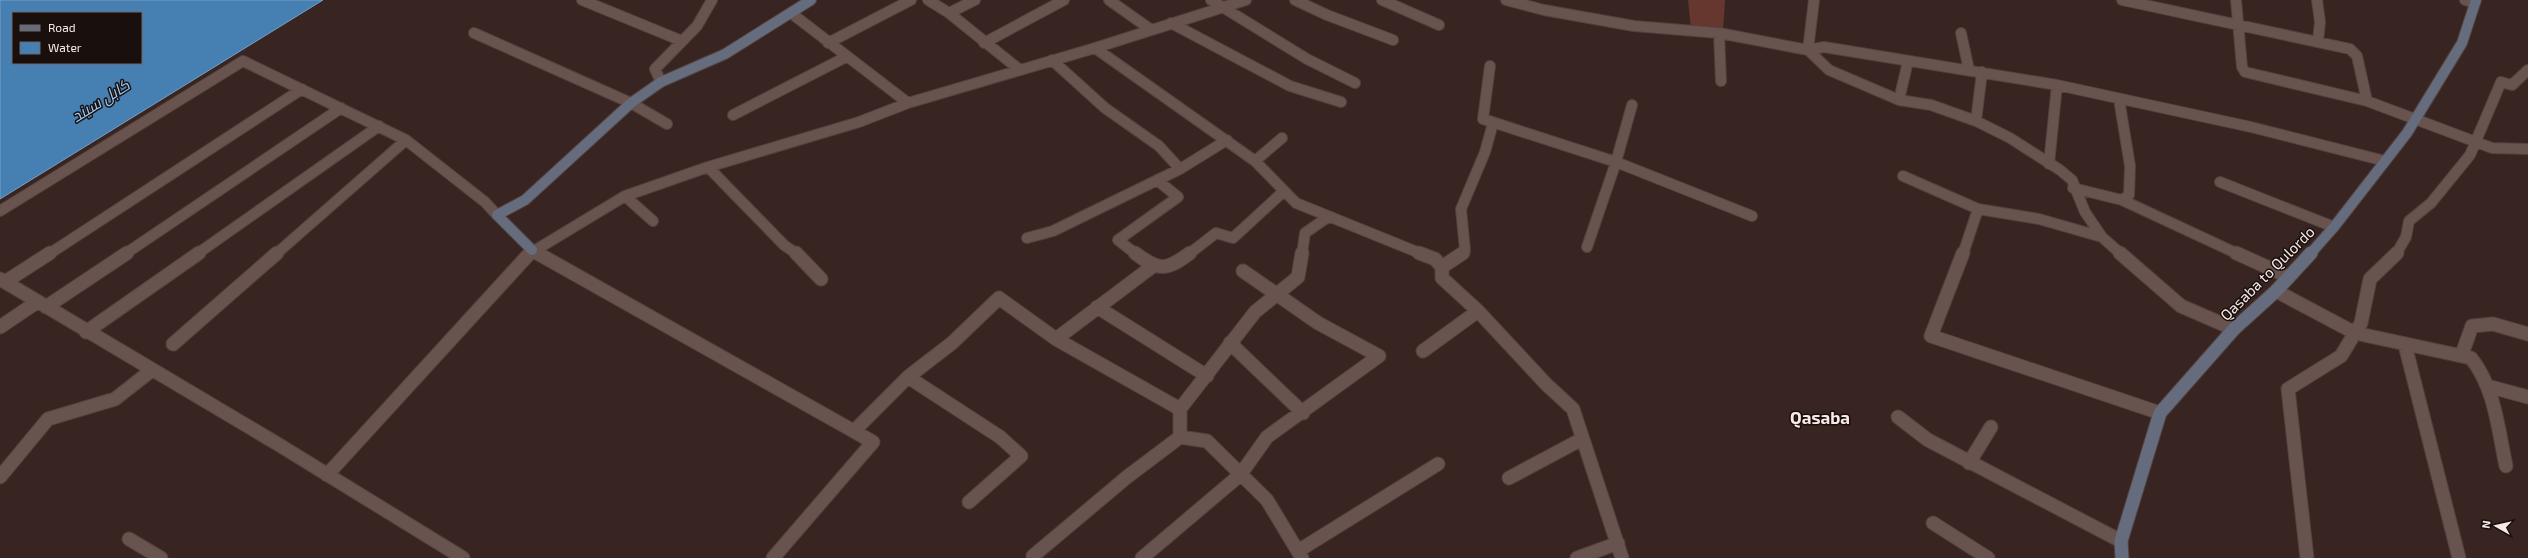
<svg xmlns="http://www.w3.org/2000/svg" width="2528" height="558" viewBox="0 0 2528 558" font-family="'Exo 2',Cairo,sans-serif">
  <rect width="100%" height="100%" fill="#382521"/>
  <path fill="#66372e" d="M1688,0H1725L1723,31L1691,29Z"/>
  <path fill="#467fb2" stroke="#7b9fc2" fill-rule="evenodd" d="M0,0H323L0,199ZM13,13H141V63H13Z"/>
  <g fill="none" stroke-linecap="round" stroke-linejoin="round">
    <g stroke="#52423f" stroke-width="12">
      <path id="street-far1" d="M582,0L682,41
        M928,0L949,13L1020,70
        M1109,0L1150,29
        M1211,0L1307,59L1355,83
        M1295,0L1327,15L1393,40
        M1382,0L1439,25
        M1506,0L1544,10L1634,26L1719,33L1808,50L1824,47L2057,85L2251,127L2385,161
        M1814,0L1808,50L1829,70L1899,100L1931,105L1976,121L2010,138L2060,170L2072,180L2085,212L2102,237L2121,254
        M2122,0L2350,49L2357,56L2367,101L2492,148L2528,149
        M2236,0L2242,67L2245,72L2367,101
        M2317,0L2320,22L2318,41
        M2465,0L2475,3
        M791,13L908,103
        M949,13L975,0
        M1171,23L1290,86L1341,102
        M474,33L631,103L667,124
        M1719,33L1721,81
        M1961,33L1969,70
        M828,43L911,0
        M984,43L1064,0
        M1095,48L1255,161L1296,203L1422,254
        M1052,60L1105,108L1159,146L1180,169
        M1490,66L1483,119L1616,162L1752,216
        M661,82L655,69L697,26L712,0
        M2119,99L2130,166L2129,195L2122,200
        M1899,100L1908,61
        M733,115L846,57
        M1976,121L1982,72
        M1255,161L1282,138
        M2049,164L2057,85
        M708,167L784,245L797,254
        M1903,176L1978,209L2039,219L2102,237
        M2220,182L2334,227
        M2073,188L2122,200L2238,254
        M625,196L653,221
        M0,211L243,61L406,140L485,202L497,215
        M1027,238L1053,231L1180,169L1227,140
        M1587,247L1616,162L1632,105
        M532,250L538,254
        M49,254L302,89
        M125,254L341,108
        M197,254L379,126
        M276,254L406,140
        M529,254L625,196L708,167L859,122L908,103L1095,48L1246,0
        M1136,254L1118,240L1178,197L1157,180
        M1189,254L1216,233L1233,238L1284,191
        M1302,254L1305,233L1328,217
        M1463,254L1465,250L1461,209L1485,152L1493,123
        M1963,254L1978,209
        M2396,254L2406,237L2409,221L2431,203L2470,155L2501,82L2512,85L2528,70"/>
    </g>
    <g stroke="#52423f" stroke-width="15">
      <path id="street" d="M537,253L873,442L773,558
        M796,253L821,279
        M1135,253C1159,271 1166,271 1190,253
        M1419,253L1435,259L1442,267V278L1478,311L1546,384L1573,409L1622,558
        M1963,253L1931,336L2160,413
        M2120,253L2181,306L2234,329
        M2236,253L2289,277
        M1442,267L1463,253
        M0,279L276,443L463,558
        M5,282L50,253
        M2276,291L2355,333L2471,358C2495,388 2498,429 2506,466
        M46,307L127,253
        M1097,307L1207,376
        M0,327L37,302
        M86,332L199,253
        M1056,339L1153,266
        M1230,343L1303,413
        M173,344L277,253
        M2405,345L2459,558
        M1423,351L1478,311
        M2462,354L2472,326L2493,324L2528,334
        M908,377L1000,437L1021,456L969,502
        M2487,386L2528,397
        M1898,417L1928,440L2121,541
        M854,431L908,377L952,343L999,298L1056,339L1180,409
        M1180,437L1207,441L1267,500L1302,558
        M1969,463L1991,427
        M327,475L530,253
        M0,477L48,419L115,399L152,370
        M1509,478L1582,439
        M1933,523L1988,558
        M129,539L161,558
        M1298,551L1438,464
        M1033,556L1127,477L1180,437V409L1255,312L1298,277L1302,253
        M1142,558L1240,475L1267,437L1379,356L1318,323L1243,271
        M1577,558L1618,543
        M2307,558L2288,389L2341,356L2361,323L2370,279L2397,253"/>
    </g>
    <g stroke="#52423f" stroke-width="12">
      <path id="secondary-far1" d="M532,250L497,215L525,200L631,103L661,82L725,54L811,0
        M2310,254L2334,227L2407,133L2462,43L2476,0"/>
    </g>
    <g stroke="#52423f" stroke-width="15">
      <path id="secondary" d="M2122,558L2121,541L2160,413L2234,329L2276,291L2311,253"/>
    </g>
    <use href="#street-far1" stroke="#69534e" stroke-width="10"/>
    <use href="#street" stroke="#69534e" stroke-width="13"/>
    <use href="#secondary-far1" stroke="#656c7d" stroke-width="10"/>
    <use href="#secondary" stroke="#656c7d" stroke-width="13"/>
  </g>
  <g text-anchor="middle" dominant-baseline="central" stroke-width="3" stroke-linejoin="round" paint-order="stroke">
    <g font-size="15" fill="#f7e9e6" stroke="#19100e">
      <text transform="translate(2267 273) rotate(-45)">Qasaba to Qulordo</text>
    </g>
    <g font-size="16" font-style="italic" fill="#9ccaf5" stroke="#19100e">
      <text transform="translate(100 100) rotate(-32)">کابل سيند</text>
    </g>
    <g font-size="17" font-weight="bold" fill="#f7e9e6" stroke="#19100e">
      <text x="1820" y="417">Qasaba</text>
    </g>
  </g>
  <rect x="12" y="12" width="130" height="52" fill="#19100e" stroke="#726764"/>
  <rect x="20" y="25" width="20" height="6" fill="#656c7d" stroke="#726764"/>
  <text x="48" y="32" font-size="12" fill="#f7e9e6">Road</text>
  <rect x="20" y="42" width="20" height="12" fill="#467fb2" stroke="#726764"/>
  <text x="48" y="52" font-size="12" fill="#f7e9e6">Water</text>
  <g transform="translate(2496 526) rotate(278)" stroke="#19100e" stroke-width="3" paint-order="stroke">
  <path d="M0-3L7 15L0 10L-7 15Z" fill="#f7e9e6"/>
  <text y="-6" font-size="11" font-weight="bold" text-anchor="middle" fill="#f7e9e6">N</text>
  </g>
</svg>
